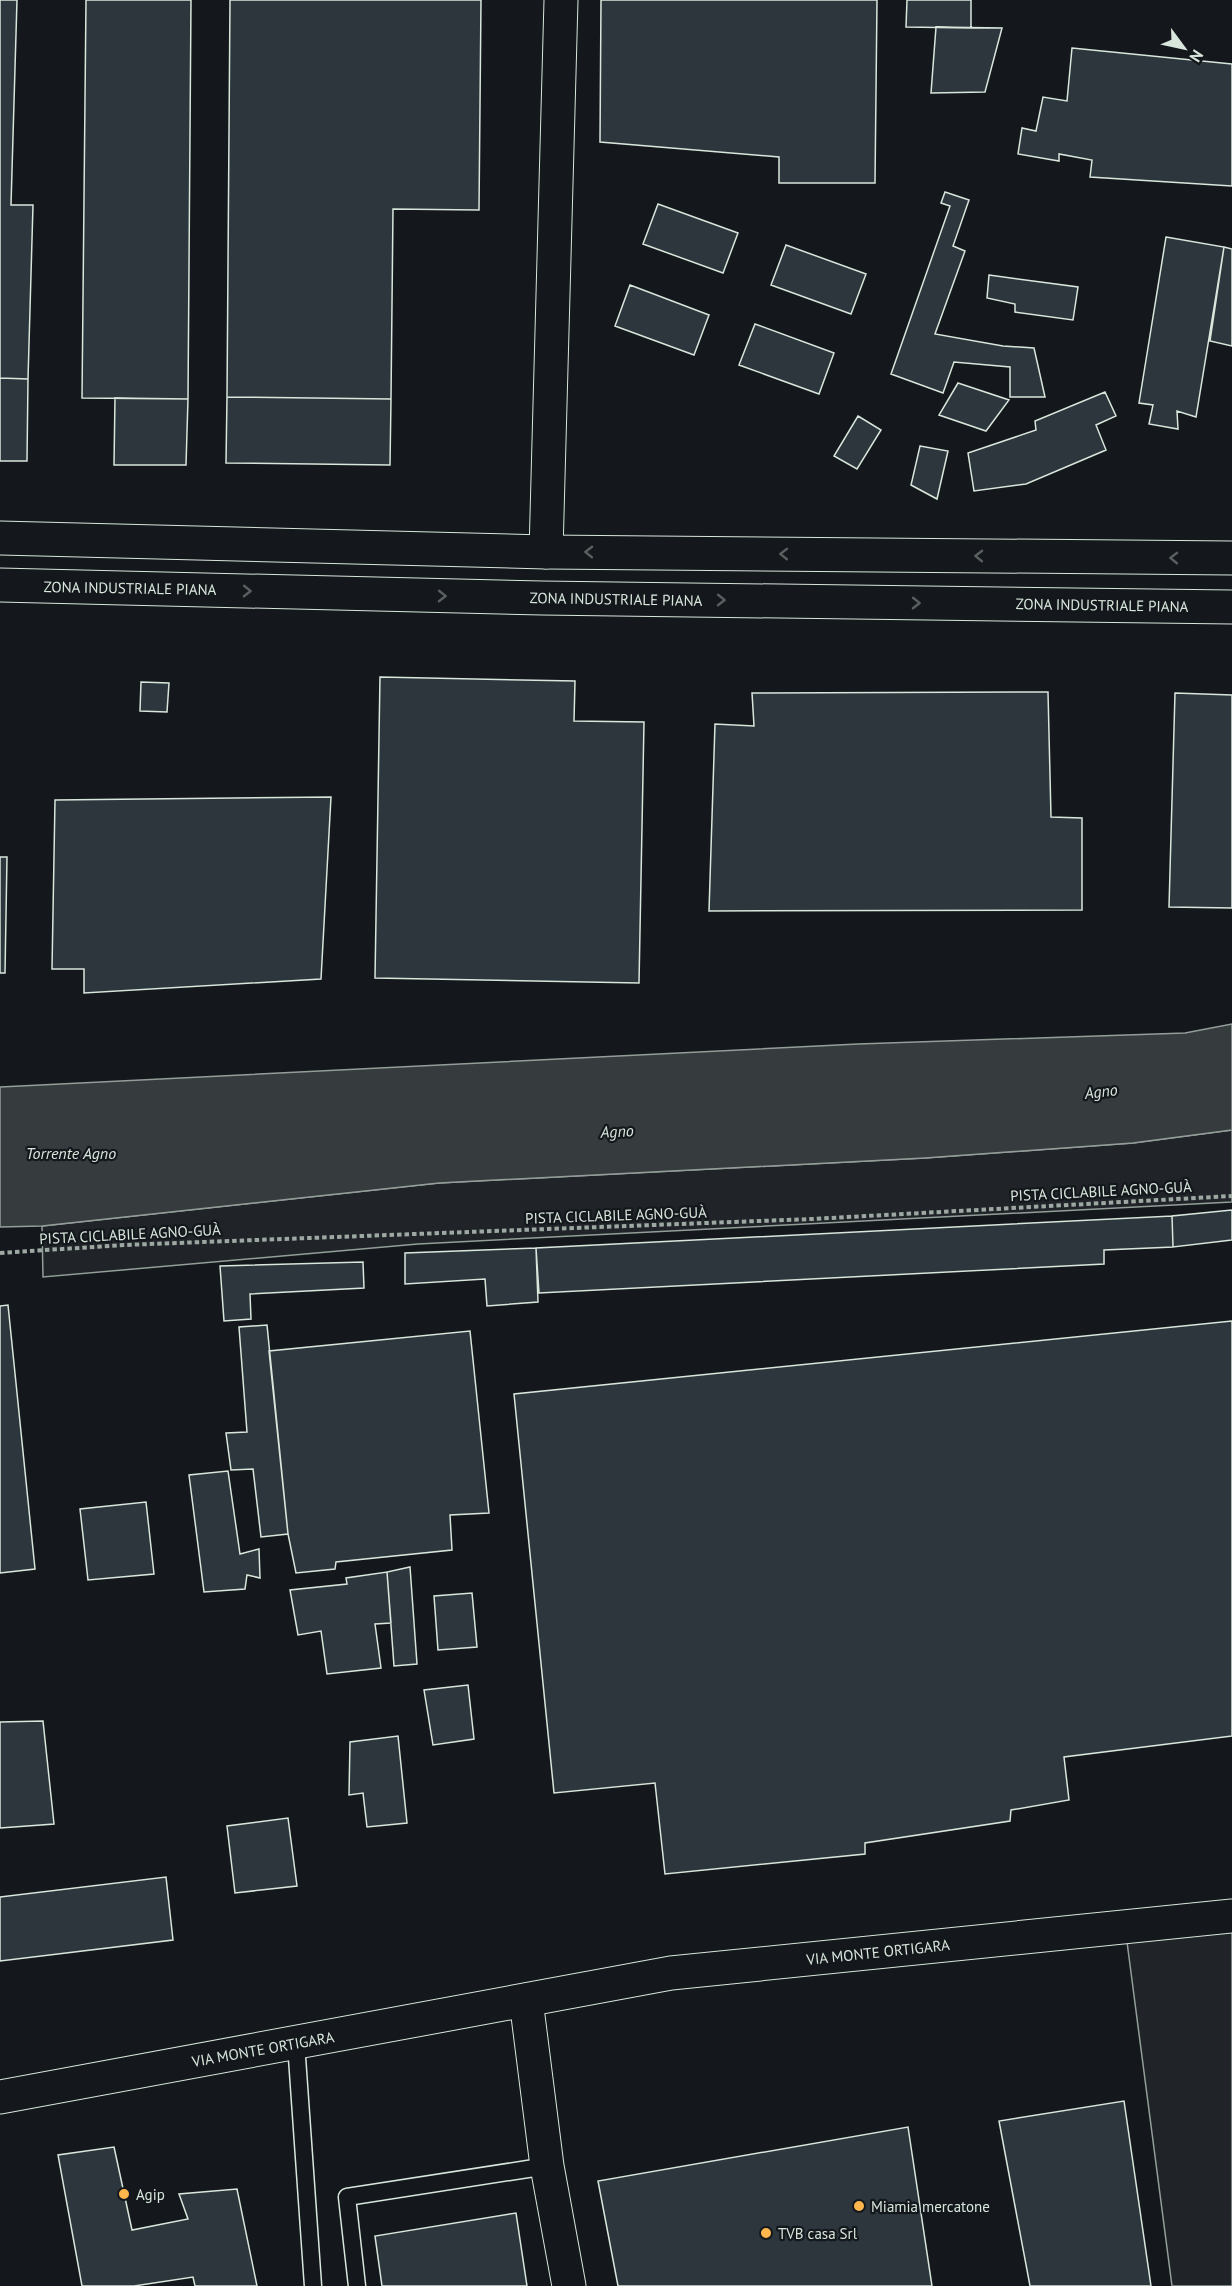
<svg xmlns="http://www.w3.org/2000/svg" width="1232" height="2286" viewBox="0 0 1232 2286" font-family="'PT Sans',sans-serif">
  <rect width="100%" height="100%" fill="#14181c"/>
  <path fill="#202428" stroke="#939e99" stroke-width="1.5" d="M1232,1130V1202L418,1244L43,1277L42,1226L439,1183L925,1158L1133,1143Z
    M1232,1926V2286H1172L1127,1942Z"/>
  <path fill="#363b3e" stroke="#939e99" stroke-width="1.5" d="M1232,1024V1130L1133,1143L925,1158L439,1183L42,1226L0,1227V1087L858,1044L1185,1033Z"/>
  <path fill="#2c363c" stroke="#d8e6dc" stroke-width="1.5" d="M0,0H17L11,205H33L28,379L0,378Z
    M86,0H191L188,399L82,398Z
    M230,0H481L479,210L393,209L391,399L227,397Z
    M601,0H877L875,183H779V157L600,142Z
    M907,0H971V28L906,27Z
    M936,27L1002,28L985,92L931,93Z
    M1072,48L1232,64V186L1090,177L1092,160L1059,154V161L1018,154L1022,128L1036,131L1043,97L1067,101Z
    M945,192L969,200L953,246L965,251L935,334L1003,346L1034,348L1045,397H1010V367L954,362L943,393L891,374L950,206L941,203Z
    M658,204L738,233L723,273L643,244Z
    M1166,237L1224,247L1196,417L1177,411L1178,429L1149,424L1153,405L1139,403Z
    M786,245L866,274L851,314L771,285Z
    M1224,247L1232,249V346L1210,341Z
    M989,275L1078,287L1073,320L1015,312V304L987,298Z
    M630,285L709,315L694,355L615,326Z
    M755,324L834,353L819,394L739,365Z
    M0,378L28,379L27,461H0Z
    M958,383L1009,400L986,431L939,415Z
    M1105,392L1116,416L1096,425L1106,450L1026,484L974,491L968,453L1036,430L1035,421Z
    M227,397L391,399L390,465L226,463Z
    M115,398L188,399L186,465H114Z
    M858,416L881,430L857,469L834,456Z
    M920,446L948,451L937,499L911,485Z
    M380,677L575,681L574,721L644,722L639,983L375,978Z
    M141,682L169,683L167,712L140,711Z
    M1048,692L1051,817L1082,818V910L709,911L715,724L754,726L752,693Z
    M1175,693L1232,695V908L1169,907Z
    M331,797L321,979L84,993V969H52L55,800Z
    M0,857H7L5,973H0Z
    M1232,1210V1240L1173,1247L1172,1216Z
    M1172,1216L1173,1247L1104,1250V1264L539,1293L536,1248Z
    M536,1248L538,1302L487,1306L485,1279L405,1284V1253Z
    M363,1262L364,1288L250,1294L251,1319L224,1321L220,1266Z
    M8,1305L35,1569L0,1573V1306Z
    M1232,1321V1736L1064,1757L1069,1800L1011,1810L1010,1821L865,1843V1854L665,1874L655,1783L554,1793L514,1394Z
    M267,1325L288,1534L261,1537L253,1469L231,1470L226,1433L247,1432L239,1327Z
    M470,1331L489,1513L450,1515L452,1550L336,1562L335,1569L296,1573L288,1534L269,1351Z
    M228,1471L240,1554L259,1549L260,1578L247,1575L245,1589L204,1592L189,1475Z
    M146,1502L154,1574L88,1580L80,1509Z
    M410,1567L417,1664L394,1666L387,1572Z
    M387,1572L391,1623L375,1624L381,1668L327,1674L321,1631L298,1635L290,1590L347,1584L346,1578Z
    M472,1593L477,1647L438,1650L434,1596Z
    M468,1685L474,1739L433,1745L424,1690Z
    M43,1721L54,1824L0,1828V1722Z
    M398,1736L407,1823L367,1827L363,1793L349,1795L350,1742Z
    M288,1818L297,1886L235,1893L227,1826Z
    M166,1877L173,1940L0,1961V1897Z
    M1124,2101L1151,2286H1030L999,2121Z
    M908,2127L932,2286H618L598,2181Z
    M114,2147L132,2230L188,2219L179,2194L237,2189L257,2286H195L193,2277L134,2286H82L58,2155Z
    M516,2213L527,2286H382L375,2236Z"/>
  <g fill="none" stroke-linecap="round" stroke-linejoin="round">
    <g stroke="#d8e6dc" stroke-width="19">
      <path id="service" d="M296,2043L313,2286
        M357,2286L347,2197L547,2166"/>
    </g>
    <g stroke="#d8e6dc" stroke-width="35">
      <path id="minor" d="M546,552L561,0
        M526,2000L547,2166L569,2286"/>
    </g>
    <g stroke="#d8e6dc" stroke-width="35">
      <path id="secondary" d="M0,538L546,552L1232,558
        M0,585L542,598L1232,607"/>
    </g>
    <g stroke="#d8e6dc" stroke-width="35">
      <path id="primary" d="M0,2097L671,1973L1232,1916"/>
    </g>
    <path stroke="#9da8a2" stroke-width="4" stroke-dasharray="4.5 3" stroke-linecap="butt" d="M0,1253L124,1245L812,1219L1232,1196"/>
    <use href="#service" stroke="#14181c" stroke-width="16"/>
    <use href="#minor" stroke="#14181c" stroke-width="33"/>
    <use href="#secondary" stroke="#14181c" stroke-width="33"/>
    <use href="#primary" stroke="#14181c" stroke-width="33"/>
  </g>
  <defs><path id="oneway-chevron" d="M-2-3.5L2.5 0L-2 3.5" fill="none" stroke-width="1.6" stroke-linecap="round" stroke-linejoin="round" transform="scale(1.5)"/></defs>
  <g stroke="#59605f">
    <use href="#oneway-chevron" transform="translate(589 552) rotate(-179)"/>
    <use href="#oneway-chevron" transform="translate(784 554) rotate(-179)"/>
    <use href="#oneway-chevron" transform="translate(979 556) rotate(-179)"/>
    <use href="#oneway-chevron" transform="translate(1174 558) rotate(-179)"/>
    <use href="#oneway-chevron" transform="translate(247 591) rotate(1)"/>
    <use href="#oneway-chevron" transform="translate(442 596) rotate(1)"/>
    <use href="#oneway-chevron" transform="translate(721 600) rotate(1)"/>
    <use href="#oneway-chevron" transform="translate(916 603) rotate(1)"/>
  </g>
  <g fill="#ffb74d" stroke="#14181c" stroke-width="2">
    <circle cx="124" cy="2194" r="6"/>
    <circle cx="859" cy="2206" r="6"/>
    <circle cx="766" cy="2233" r="6"/>
  </g>
  <g text-anchor="middle" dominant-baseline="central" stroke-width="4.5" stroke-linejoin="round" paint-order="stroke">
    <g font-size="15" fill="#d8e6dc" stroke="#14181c">
      <text transform="translate(130 588) rotate(1)">ZONA INDUSTRIALE PIANA</text>
      <text transform="translate(616 599) rotate(1)">ZONA INDUSTRIALE PIANA</text>
      <text transform="translate(1102 605) rotate(1)">ZONA INDUSTRIALE PIANA</text>
      <text transform="translate(1101 1191) rotate(-3)">PISTA CICLABILE AGNO-GUÀ</text>
      <text transform="translate(616 1215) rotate(-2)">PISTA CICLABILE AGNO-GUÀ</text>
      <text transform="translate(130 1234) rotate(-3)">PISTA CICLABILE AGNO-GUÀ</text>
      <text transform="translate(878 1952) rotate(-6)">VIA MONTE ORTIGARA</text>
      <text transform="translate(263 2049) rotate(-10)">VIA MONTE ORTIGARA</text>
    </g>
    <g font-size="15" fill="#d8e6dc" stroke="#14181c" text-anchor="start">
      <text x="136" y="2194">Agip</text>
      <text x="871" y="2206">Miamia mercatone</text>
      <text x="778" y="2233">TVB casa Srl</text>
    </g>
    <g font-size="16" font-style="italic" fill="#d8e6dc" stroke="#14181c">
      <text transform="translate(1101 1091) rotate(-7)">Agno</text>
      <text transform="translate(617 1131) rotate(-3)">Agno</text>
      <text x="71" y="1153">Torrente Agno</text>
    </g>
  </g>
  <g transform="translate(1184 48) rotate(123)" stroke="#14181c" stroke-width="4.5" paint-order="stroke">
  <path d="M0-4.5L10 22L0 15L-10 22Z" fill="#d8e6dc"/>
  <text y="-9" font-size="16" font-weight="bold" text-anchor="middle" fill="#d8e6dc">N</text>
  </g>
</svg>
